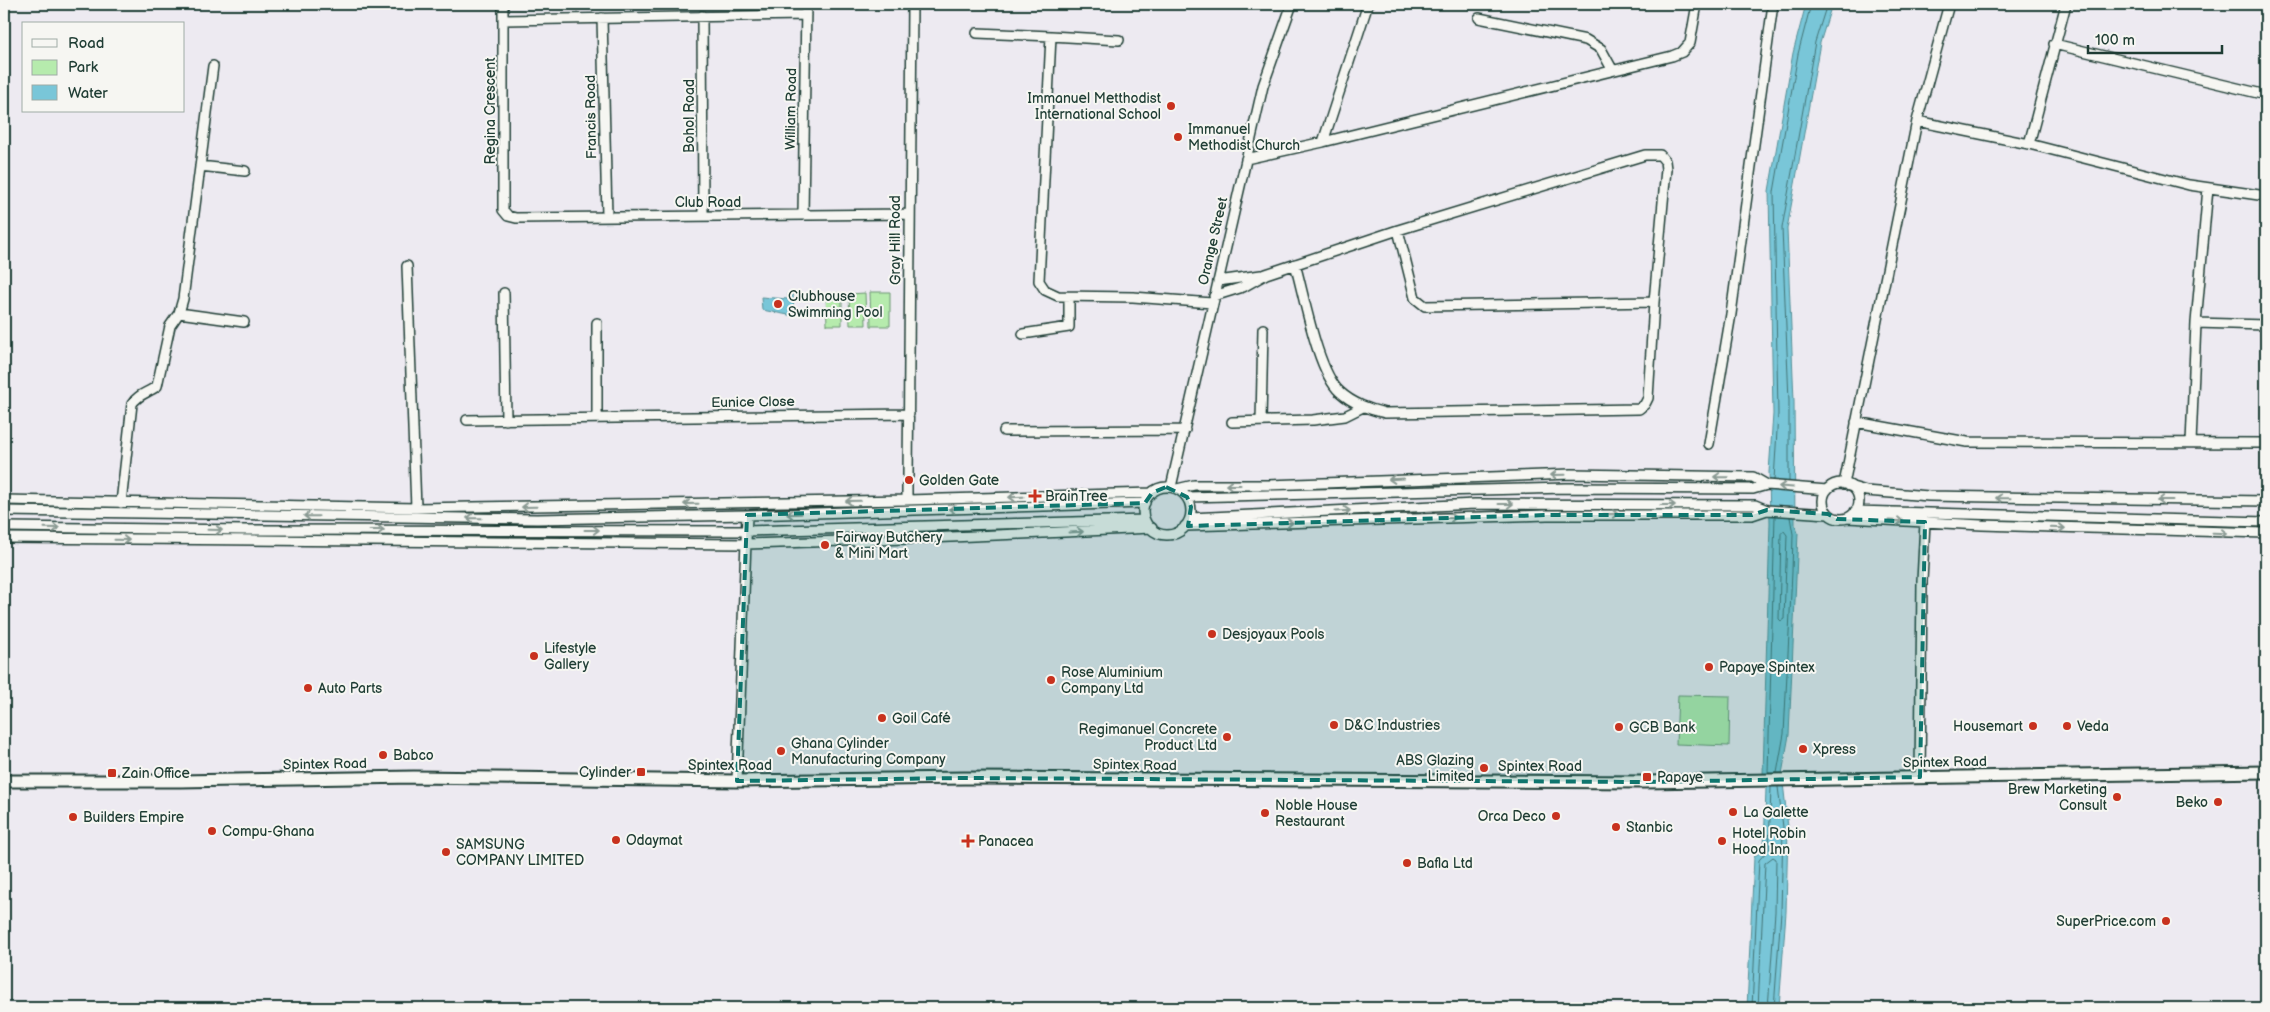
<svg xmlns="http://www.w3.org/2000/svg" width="2270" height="1012" viewBox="0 0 2270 1012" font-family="'Balsamiq Sans',sans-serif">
  <rect width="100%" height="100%" fill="#edeaf1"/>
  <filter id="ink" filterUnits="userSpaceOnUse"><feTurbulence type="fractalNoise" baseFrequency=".02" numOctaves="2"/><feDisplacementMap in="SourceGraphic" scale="10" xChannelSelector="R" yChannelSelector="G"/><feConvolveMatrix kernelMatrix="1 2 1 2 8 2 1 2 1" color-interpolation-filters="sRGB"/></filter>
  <g filter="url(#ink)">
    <path fill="#b6ebad" stroke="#6a9470" d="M870,292H890V326H871Z
      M842,293V325H827L826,294Z
      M865,293L866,325H850L849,294Z
      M1678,695L1730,696L1729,746L1676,744Z"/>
    <path fill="#79c6d8" stroke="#558f96" d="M1806,4H1832L1820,43L1787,229L1794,401L1795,525L1798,533L1789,735L1782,774L1788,827L1786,912L1779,1008H1747L1754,857L1764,849L1766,788L1763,774L1770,523L1769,472L1773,414L1769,191L1793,53Z
      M788,293L793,294L794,316L762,310L761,297L788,299Z"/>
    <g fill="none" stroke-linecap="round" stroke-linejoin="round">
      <path stroke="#437476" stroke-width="1" d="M1774,480L1778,414L1774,192L1798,54L1811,4
        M1789,481V401L1782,228L1815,42L1827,4
        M1784,531L1787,535L1784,619L1781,621L1779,619L1781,534Z
        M1768,773L1775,516
        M1777,773L1784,734L1792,572L1793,534L1790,517
        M1752,1008L1759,860L1769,849L1771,787
        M1758,1008L1765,863L1773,857L1776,859L1775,912L1768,1008
        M1774,1008L1781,912L1783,827L1778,787"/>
      <g stroke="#1f3d34" stroke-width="12">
        <path id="street" d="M503,4V210L508,216L516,218L909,214
          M702,16L703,216
          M602,18L607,216
          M1479,18L1586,40L1601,49L1612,69
          M504,20L806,15
          M977,33L1051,36L1039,281L1045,290L1058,296L1133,297L1212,303
          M1051,36L1119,40
          M2054,44L2266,95
          M1917,121L2029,144L2189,185L2266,196
          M1323,142L1368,4
          M2029,144L2066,4
          M1246,159L1323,142L1672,56L1682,52L1690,43L1697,4
          M200,166L245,171
          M803,215L806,4
          M1398,230L1415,298L1425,306L1654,302
          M407,266L416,508
          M1218,281L1261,275
          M504,293L506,420
          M1214,296L1243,287L1266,274L1398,230L1645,155H1660L1665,161L1666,169L1654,302L1648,398L1645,404L1639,409L1385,413C1369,409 1353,404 1340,392C1317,371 1304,295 1295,264
          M179,313L244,322
          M597,323V417
          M2196,323L2266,325
          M1023,334L1069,327V297
          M467,420L909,414
          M1261,421L1263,329
          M1232,422L1313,420L1345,416L1363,407
          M1856,422L1967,442L2266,443
          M1004,431L1185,430
          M2191,443L2196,323L2208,188
          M1709,444L1731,314L1773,4
          M908,476L912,4
          M1823 501a18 18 0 1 1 36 0a18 18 0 1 1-36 0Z
          M1844,484L1917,121L1949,4
          M1849,486L1866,491L1929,496L2266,501
          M1171,487L1263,86L1292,4
          M1143 511a24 24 0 1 1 48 0a24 24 0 1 1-48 0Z
          M1177,489L1194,485H1268L1571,474L1753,477L1767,485
          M1187,497L1566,488L1753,489L1767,485L1827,490
          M4,500L416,508L907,500L1152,493
          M907,500V485
          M121,503L132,404C138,394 148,393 157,386L170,326L179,313L183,299L213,66
          M4,511L537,519L747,515L1145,503
          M1855,511L2266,522
          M1190,518L1475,504L1755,505L1767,510
          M1847,518L1982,525L2266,533
          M1185,526L1547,515H1752L1767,510L1828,514
          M4,527L246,530L747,531L1145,520
          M4,538L747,544L907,539L1152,528
          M1920,777L1922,581L1925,522
          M737,781L747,515"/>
      </g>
      <g stroke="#1f3d34" stroke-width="15">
        <path id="secondary" d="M4,781H181L414,777L737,781L964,778L1644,782L2266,772"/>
      </g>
      <use href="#street" stroke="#f6f6f2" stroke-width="9"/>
      <use href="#secondary" stroke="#f6f6f2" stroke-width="11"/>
    </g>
    <defs><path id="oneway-shaft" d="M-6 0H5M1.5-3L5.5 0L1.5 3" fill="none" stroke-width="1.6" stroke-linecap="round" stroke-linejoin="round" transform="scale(1.25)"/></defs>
    <g stroke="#8a9a93">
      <use href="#oneway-shaft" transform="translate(1558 475) rotate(179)"/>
      <use href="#oneway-shaft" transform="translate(1721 477) rotate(-179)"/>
      <use href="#oneway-shaft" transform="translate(1396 479) rotate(177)"/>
      <use href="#oneway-shaft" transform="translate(1233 485) rotate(180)"/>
      <use href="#oneway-shaft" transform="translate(1786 487) rotate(-176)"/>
      <use href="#oneway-shaft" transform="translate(1016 497) rotate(178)"/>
      <use href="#oneway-shaft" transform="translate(2003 498) rotate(-179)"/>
      <use href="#oneway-shaft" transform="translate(2165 500) rotate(-180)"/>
      <use href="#oneway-shaft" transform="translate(853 501) rotate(179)"/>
      <use href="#oneway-shaft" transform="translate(691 504) rotate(179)"/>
      <use href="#oneway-shaft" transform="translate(1506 504)"/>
      <use href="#oneway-shaft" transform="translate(1668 505)"/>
      <use href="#oneway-shaft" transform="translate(529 507) rotate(179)"/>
      <use href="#oneway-shaft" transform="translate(956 509) rotate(178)"/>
      <use href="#oneway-shaft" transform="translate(1343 511) rotate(-3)"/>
      <use href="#oneway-shaft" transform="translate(794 514) rotate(178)"/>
      <use href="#oneway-shaft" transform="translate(1611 514)"/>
      <use href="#oneway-shaft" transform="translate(311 516) rotate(-179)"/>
      <use href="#oneway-shaft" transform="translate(474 518) rotate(-179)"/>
      <use href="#oneway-shaft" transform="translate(1449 518) rotate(-2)"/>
      <use href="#oneway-shaft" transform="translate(1896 521) rotate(3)"/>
      <use href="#oneway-shaft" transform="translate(1286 523) rotate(-2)"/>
      <use href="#oneway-shaft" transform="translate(52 528) rotate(1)"/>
      <use href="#oneway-shaft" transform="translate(2058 528) rotate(2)"/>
      <use href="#oneway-shaft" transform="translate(215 530) rotate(1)"/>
      <use href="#oneway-shaft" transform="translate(377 530)"/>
      <use href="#oneway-shaft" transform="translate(592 530)"/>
      <use href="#oneway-shaft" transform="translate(1076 532) rotate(-3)"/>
      <use href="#oneway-shaft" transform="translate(2220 533) rotate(2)"/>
      <use href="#oneway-shaft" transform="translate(122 540) rotate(1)"/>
    </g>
  </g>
  <path fill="#0f766e" fill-opacity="0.2" stroke="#0f766e" stroke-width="4" stroke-dasharray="10 6" stroke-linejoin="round" d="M1166,487L1187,497L1191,507L1188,526L1547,515H1752L1767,510L1828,514L1837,519L1925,522L1920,777L1644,782L964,778L737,781L747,515L1145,503L1152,493Z"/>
  <g fill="#c8321e" stroke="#f6f6f2" stroke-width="2">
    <circle cx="1171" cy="106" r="5"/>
    <circle cx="1178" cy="137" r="5"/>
    <circle cx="778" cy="304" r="5"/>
    <circle cx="909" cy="480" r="5"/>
    <path d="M1032.5 488.5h5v5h5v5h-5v5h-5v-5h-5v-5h5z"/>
    <circle cx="825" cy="545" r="5"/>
    <circle cx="1212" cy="634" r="5"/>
    <circle cx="534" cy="656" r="5"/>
    <circle cx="1709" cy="667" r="5"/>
    <circle cx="1051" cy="680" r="5"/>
    <circle cx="308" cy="688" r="5"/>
    <circle cx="882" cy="718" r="5"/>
    <circle cx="1334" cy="725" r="5"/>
    <circle cx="2033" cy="726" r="5"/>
    <circle cx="2067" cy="726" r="5"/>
    <circle cx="1619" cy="727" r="5"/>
    <circle cx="1227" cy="737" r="5"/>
    <circle cx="1803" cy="749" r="5"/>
    <circle cx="781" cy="751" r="5"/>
    <circle cx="383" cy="755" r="5"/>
    <circle cx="1484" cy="768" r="5"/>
    <rect x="636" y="767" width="10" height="10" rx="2.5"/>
    <rect x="107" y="768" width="10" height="10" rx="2.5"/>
    <rect x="1642" y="772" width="10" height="10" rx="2.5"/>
    <circle cx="2117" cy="797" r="5"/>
    <circle cx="2218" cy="802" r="5"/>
    <circle cx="1733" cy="812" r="5"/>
    <circle cx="1265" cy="813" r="5"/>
    <circle cx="1556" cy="816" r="5"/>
    <circle cx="73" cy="817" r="5"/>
    <circle cx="1616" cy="827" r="5"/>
    <circle cx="212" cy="831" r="5"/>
    <circle cx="616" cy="840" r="5"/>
    <path d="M965.5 833.5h5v5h5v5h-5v5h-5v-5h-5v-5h5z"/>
    <circle cx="1722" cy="841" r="5"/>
    <circle cx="446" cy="852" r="5"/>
    <circle cx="1407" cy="863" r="5"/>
    <circle cx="2166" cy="921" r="5"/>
  </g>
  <g text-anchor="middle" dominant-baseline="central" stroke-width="4" stroke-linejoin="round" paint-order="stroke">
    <g font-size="14" fill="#1f3d34" stroke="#f6f6f2" text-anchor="start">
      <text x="1161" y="98" text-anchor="end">Immanuel Metthodist<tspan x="1161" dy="16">International School</tspan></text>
      <text x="1188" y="129">Immanuel<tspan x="1188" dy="16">Methodist Church</tspan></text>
      <text x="788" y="296">Clubhouse<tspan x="788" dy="16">Swimming Pool</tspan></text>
      <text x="919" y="480">Golden Gate</text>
      <text x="1045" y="496">BrainTree</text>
      <text x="835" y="537">Fairway Butchery<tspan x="835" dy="16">&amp; Mini Mart</tspan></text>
      <text x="1222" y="634">Desjoyaux Pools</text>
      <text x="544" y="648">Lifestyle<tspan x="544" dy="16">Gallery</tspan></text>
      <text x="1719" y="667">Papaye Spintex</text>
      <text x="1061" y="672">Rose Aluminium<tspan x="1061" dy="16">Company Ltd</tspan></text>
      <text x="318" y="688">Auto Parts</text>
      <text x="892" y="718">Goil Café</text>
      <text x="1344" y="725">D&amp;C Industries</text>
      <text x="2023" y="726" text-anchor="end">Housemart</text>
      <text x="2077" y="726">Veda</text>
      <text x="1629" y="727">GCB Bank</text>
      <text x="1217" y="729" text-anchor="end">Regimanuel Concrete<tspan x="1217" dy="16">Product Ltd</tspan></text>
      <text x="791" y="743">Ghana Cylinder<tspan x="791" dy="16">Manufacturing Company</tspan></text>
      <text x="1813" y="749">Xpress</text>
      <text x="393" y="755">Babco</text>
      <text x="1474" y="760" text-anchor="end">ABS Glazing<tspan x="1474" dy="16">Limited</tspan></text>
      <text x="631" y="772" text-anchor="end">Cylinder</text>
      <text x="122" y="773">Zain Office</text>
      <text x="1657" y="777">Papaye</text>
      <text x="2107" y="789" text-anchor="end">Brew Marketing<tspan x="2107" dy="16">Consult</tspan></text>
      <text x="2208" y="802" text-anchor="end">Beko</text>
      <text x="1275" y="805">Noble House<tspan x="1275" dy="16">Restaurant</tspan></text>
      <text x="1743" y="812">La Galette</text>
      <text x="1546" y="816" text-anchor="end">Orca Deco</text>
      <text x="83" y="817">Builders Empire</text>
      <text x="1626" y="827">Stanbic</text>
      <text x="222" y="831">Compu-Ghana</text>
      <text x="1732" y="833">Hotel Robin<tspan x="1732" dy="16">Hood Inn</tspan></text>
      <text x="626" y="840">Odaymat</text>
      <text x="978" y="841">Panacea</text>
      <text x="456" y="844">SAMSUNG<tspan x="456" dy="16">COMPANY LIMITED</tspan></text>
      <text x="1417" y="863">Bafla Ltd</text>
      <text x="2156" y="921" text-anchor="end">SuperPrice.com</text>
    </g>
    <g font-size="14" fill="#1f3d34" stroke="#f6f6f2">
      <text transform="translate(791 109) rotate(-89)">William Road</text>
      <text transform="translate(490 111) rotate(-90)">Regina Crescent</text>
      <text transform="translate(689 116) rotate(-90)">Bohol Road</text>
      <text transform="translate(591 117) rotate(-91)">Francis Road</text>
      <text x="708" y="202">Club Road</text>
      <text transform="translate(895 240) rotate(-90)">Gray Hill Road</text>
      <text transform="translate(1213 241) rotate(-77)">Orange Street</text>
      <text transform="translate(753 402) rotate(-1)">Eunice Close</text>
      <text transform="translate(1945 762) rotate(-1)">Spintex Road</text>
      <text transform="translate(325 764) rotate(-1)">Spintex Road</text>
      <text x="730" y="765">Spintex Road</text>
      <text transform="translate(1135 765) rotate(1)">Spintex Road</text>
      <text x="1540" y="766">Spintex Road</text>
    </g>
  </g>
  <rect width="2270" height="1012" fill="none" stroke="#f6f6f2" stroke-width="20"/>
  <rect x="10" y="10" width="2250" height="992" fill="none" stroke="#1f3d34" stroke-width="2" filter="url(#ink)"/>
  <rect x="22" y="22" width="162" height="90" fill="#f6f6f2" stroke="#a0aca6"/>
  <rect x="32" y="39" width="25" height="8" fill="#f6f6f2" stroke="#a0aca6"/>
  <text x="68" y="48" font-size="15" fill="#1f3d34">Road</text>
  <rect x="32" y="60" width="25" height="15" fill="#b6ebad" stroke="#a0aca6"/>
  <text x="68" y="72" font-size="15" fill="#1f3d34">Park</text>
  <rect x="32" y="85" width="25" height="15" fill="#79c6d8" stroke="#a0aca6"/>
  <text x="68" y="98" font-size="15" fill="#1f3d34">Water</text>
  <path d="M2088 45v8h134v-8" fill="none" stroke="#1f3d34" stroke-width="2.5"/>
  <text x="2095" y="45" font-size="15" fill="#1f3d34" stroke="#f6f6f2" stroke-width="4" paint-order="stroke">100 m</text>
</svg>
